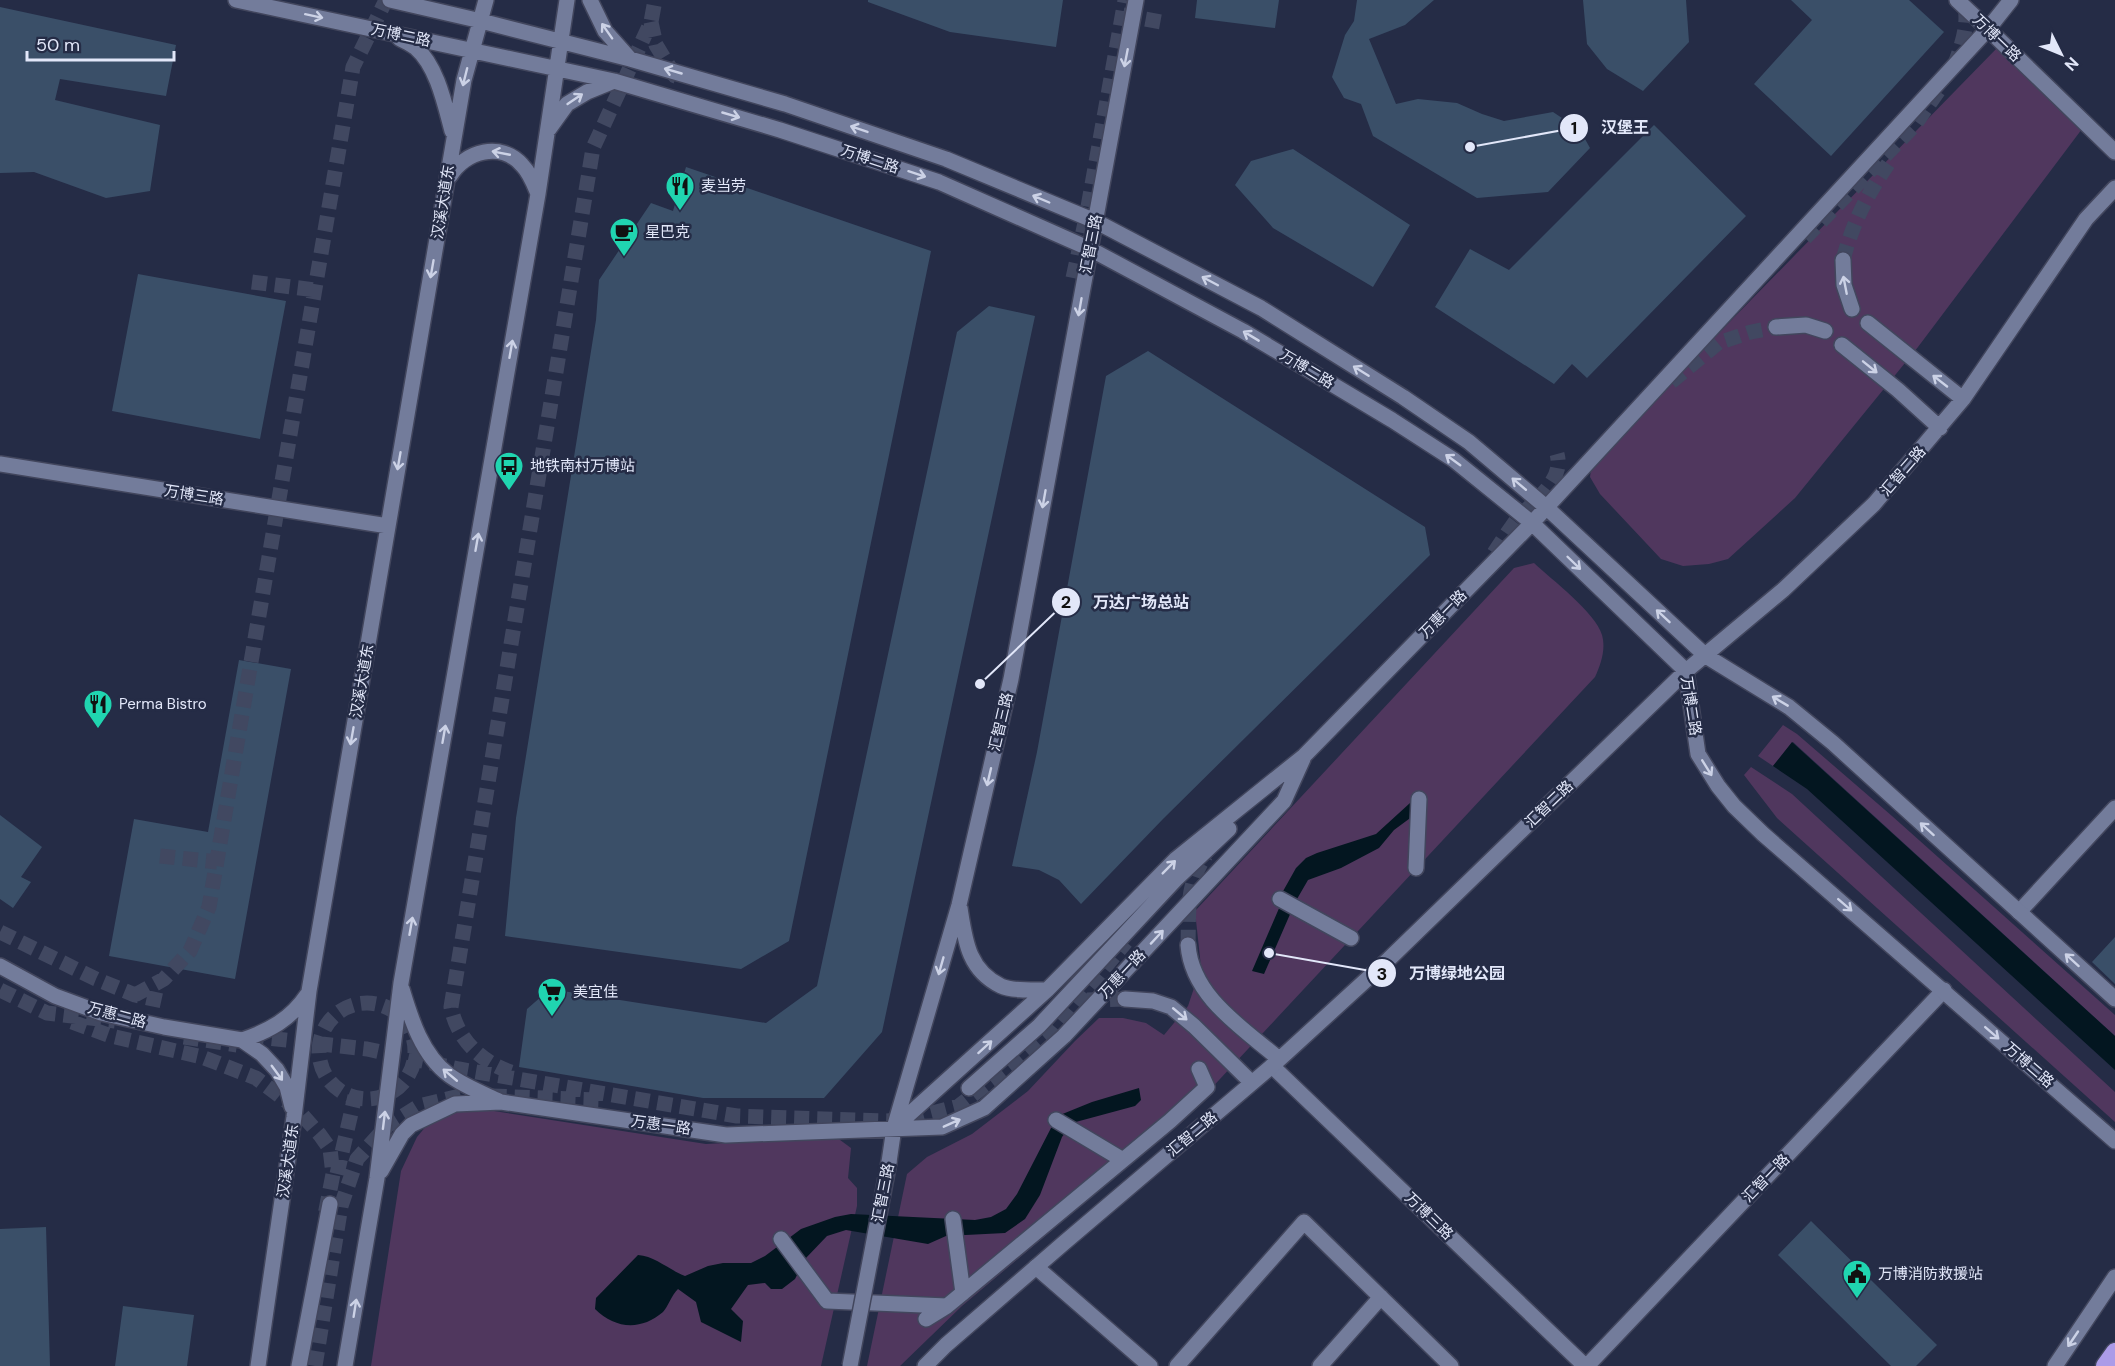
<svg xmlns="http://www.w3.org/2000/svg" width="2115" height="1366" viewBox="0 0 2115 1366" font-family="'DM Sans','Noto Sans SC',sans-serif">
  <rect width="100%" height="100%" fill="#252c46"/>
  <path fill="#50375e" d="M1997,48L2082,129L1918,347L1795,498L1728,559L1709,564L1683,566L1661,559L1600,494L1590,477L1592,463Z
    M1534,563C1551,579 1596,613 1602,635C1606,649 1601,664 1595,677L1178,1124L962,1306L900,1366H867L907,1174L927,1157L972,1134L1028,1091L1075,1041L1099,1018H1123L1146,1023L1164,1035L1188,1006L1201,967L1195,911L1514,568Z
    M1783,725L1797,734L1892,816L2115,1015V1036L1793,742L1773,766L1758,756Z
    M1751,767L1792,794L2115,1092V1122L1777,818L1744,775Z
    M462,1106L706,1144L836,1137L851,1148L848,1178L857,1188V1206L821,1366H371L401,1171L417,1137L432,1119Z"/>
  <path fill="#031620" d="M1792,742L2115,1036V1070L1807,789L1773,766Z
    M1410,803L1413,816L1394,830L1379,848L1341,868L1308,880L1297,899L1282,893L1296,868L1306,858L1317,853L1376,834Z
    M1280,906L1291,912L1264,974L1252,971Z
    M1139,1088L1141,1100L1135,1106L1072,1123L1062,1137L1040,1195L1025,1219L1005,1233L946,1236L928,1244L846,1230L827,1236L805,1259L795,1279L782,1289H771L765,1283L748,1285L731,1309L743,1321L741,1342L701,1322L696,1302L678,1289C671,1296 668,1307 663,1312C641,1331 615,1329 595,1309L596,1298L638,1255C655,1256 669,1270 685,1276L708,1266L723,1263H751L765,1256L801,1229L835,1217L851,1214L975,1220L991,1217L1006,1209L1017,1194L1051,1128L1060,1115L1092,1102Z"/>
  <path fill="#3a4f68" d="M868,0H1063L1056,47L950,32L868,2Z
    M1197,0H1279L1275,28L1195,18Z
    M1357,0H1434L1405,25L1369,39L1396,104L1418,99L1457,103L1482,114L1504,121L1553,112L1580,130L1590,148L1548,192L1477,198L1373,136L1361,104L1344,98L1332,77L1345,35L1354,21Z
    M1583,0H1686L1689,42L1643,91L1607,69L1587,44Z
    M1791,0H1909L1944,32L1831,156L1754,84L1812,20Z
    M0,7L176,45L166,96L60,79L55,100L160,125L150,191L106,198L34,172L0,173Z
    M1654,125L1746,216L1587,378L1572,364L1554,384L1435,307L1470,249L1509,270Z
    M1293,149L1410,225L1373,287L1273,228L1235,185L1251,161Z
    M686,167L931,251L789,941L741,969L505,936L516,818L596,320L599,280L651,203L673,211Z
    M138,274L286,301L260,439L112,411Z
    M989,306L1035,316L882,1032L824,1098H703L519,1067L527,1009L550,989L766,1023L817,986L957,332Z
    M1148,351L1425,527L1430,555L1163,819L1081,904L1059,880L1039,870L1012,866L1037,752L1106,376Z
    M239,660L291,669L235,979L109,956L134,819L208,832Z
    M0,815L42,847L21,877L31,882L13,908L0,899Z
    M2115,937V984L2092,962Z
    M1811,1221L1937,1345L1916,1366H1891L1778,1255Z
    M46,1227L50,1366H0V1229Z
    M123,1306L194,1315L187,1366H115Z"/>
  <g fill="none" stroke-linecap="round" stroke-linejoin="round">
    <path stroke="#414861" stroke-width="15" stroke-dasharray="15 8" stroke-linecap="butt" d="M1123,15L1167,23
      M651,22L656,45L675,76L678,77
      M1954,67C1961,46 1971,22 1963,0
      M1075,214L1086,218L1125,0
      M1805,238L1914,126L1941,87
      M1843,260C1853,222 1868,193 1890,161
      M1073,278L1086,218
      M252,282L315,290
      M1671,382L1718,343L1751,332L1776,327
      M1494,553C1501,542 1508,532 1515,522C1531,502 1565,482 1557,454
      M160,856L217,862
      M0,932L96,979L135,995L167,1002
      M1188,945C1189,911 1186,884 1206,855
      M0,990L47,1013L115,1021
      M135,995L164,979L190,951L209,907L353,67L386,0
      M1087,1000L1125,999
      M319 1051a48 48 0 1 1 96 0a48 48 0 1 1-96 0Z
      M72,1022L111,1036L202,1057L256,1078L297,1109L320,1135L330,1149L333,1174L325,1215
      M249,1036L367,1049L459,1069L737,1116L887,1121L913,1118L959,1106L1011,1065L1053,1029L1126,942
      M184,1037L237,1045
      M511,1072C481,1062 457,1039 451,1007L593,148L651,22L655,0
      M337,1174L355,1096
      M315,1366L341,1206L357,1159L387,1126L419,1106L464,1095L599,1100"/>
    <g stroke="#42465d" stroke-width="18">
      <path id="street" d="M1988,29L2115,152
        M1416,868L1419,799
        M1280,899L1351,938
        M2019,912L2115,808
        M1272,1066L1585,1366
        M1056,1120L1123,1160
        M953,1219L963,1293
        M781,1239L827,1301L947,1306
        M1036,1267L1150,1366
        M926,1319L947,1306L1170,1121L1207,1087L1199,1069
        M1177,1366L1304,1222L1451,1366
        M1320,1366L1381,1297
        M1587,1366L1944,990"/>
    </g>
    <g stroke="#42465d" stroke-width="18">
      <path id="secondary" d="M236,0L614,81L780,130L939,182L1090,249L1243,331L1392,420L1454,460L1532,523L1686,671L1698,754L1718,786L1734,806L1763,834L2115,1141
        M390,0L481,21L630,59L785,104L946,159L1095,221L1261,308L1403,397L1469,442L1546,507L1706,656L1789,707L1833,743L2115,999
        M590,0L605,31L630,59
        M1957,0L1988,29
        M399,38C404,41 411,44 416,48C437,66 445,105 452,131
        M549,129L567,104L587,92L614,81
        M450,176C465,151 501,141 522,165C530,173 534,184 538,194
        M1843,260L1844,285L1852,309
        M1868,323L1963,399
        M1776,327L1806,325L1825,331
        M1842,345L1898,390L1940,428
        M0,464L388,526
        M960,908C965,940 968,970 1001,986C1011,991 1035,990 1047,990
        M1188,945C1192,997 1243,1028 1279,1059
        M0,966L55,996L101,1013L164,1027L242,1040L262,1054L277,1070L287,1087L292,1107
        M402,989C411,1019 422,1055 449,1075C464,1086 482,1093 499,1101
        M1125,999L1153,1001L1171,1007L1194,1026L1252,1083
        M242,1040C269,1031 291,1019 307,995
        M969,1088L1039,1026L1177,878L1229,829
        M894,1128L1047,990L1176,859L1304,756L1532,523L1988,29L2011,0
        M889,1162L894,1128L959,905L1011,679L1136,0
        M381,1171L402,1134L411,1125L455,1104L501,1102L726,1135L942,1127L984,1108L1064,1036L1284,801L1303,759
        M258,1366L294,1117L309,991L464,80L486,0
        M299,1366L330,1204
        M345,1366L377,1178L401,983L538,194L567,0
        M925,1366L946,1345L1065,1242L1272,1066L1389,959L1686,671L1783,590L1874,504L1963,399L2086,219L2115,188
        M2055,1366L2115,1277"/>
    </g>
    <g stroke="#42465d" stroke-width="21">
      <path id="highway" d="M2105,1366L2115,1352"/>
    </g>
    <use href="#street" stroke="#737c9b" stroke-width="15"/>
    <use href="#secondary" stroke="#737c9b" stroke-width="15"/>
    <use href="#highway" stroke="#ab9be8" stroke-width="18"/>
    <g stroke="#42465d" stroke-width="18" stroke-linecap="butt">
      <path id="secondary-bridge" d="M850,1366L889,1162"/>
    </g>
    <use href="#secondary-bridge" stroke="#737c9b" stroke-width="15"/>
  </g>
  <defs><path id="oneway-shaft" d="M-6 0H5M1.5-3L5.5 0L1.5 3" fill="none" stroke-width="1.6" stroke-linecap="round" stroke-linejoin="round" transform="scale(1.5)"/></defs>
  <g stroke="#ccd2e6">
    <use href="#oneway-shaft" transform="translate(314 16) rotate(12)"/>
    <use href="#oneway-shaft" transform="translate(607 31) rotate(-125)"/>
    <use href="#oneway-shaft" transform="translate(1126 58) rotate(101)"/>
    <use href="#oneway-shaft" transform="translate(673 71) rotate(-164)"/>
    <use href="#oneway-shaft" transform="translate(465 77) rotate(104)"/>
    <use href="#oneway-shaft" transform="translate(575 99) rotate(-34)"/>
    <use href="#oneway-shaft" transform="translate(731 115) rotate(16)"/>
    <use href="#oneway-shaft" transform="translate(859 129) rotate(-161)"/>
    <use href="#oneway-shaft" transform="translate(501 153) rotate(-169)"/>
    <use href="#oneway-shaft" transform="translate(917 174) rotate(18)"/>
    <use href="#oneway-shaft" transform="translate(1041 199) rotate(-157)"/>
    <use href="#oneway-shaft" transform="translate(432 269) rotate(100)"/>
    <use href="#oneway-shaft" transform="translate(1210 281) rotate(-152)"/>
    <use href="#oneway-shaft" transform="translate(1845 285) rotate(-101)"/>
    <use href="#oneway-shaft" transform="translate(1080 307) rotate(100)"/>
    <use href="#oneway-shaft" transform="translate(1251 336) rotate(-149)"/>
    <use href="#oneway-shaft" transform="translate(511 349) rotate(-80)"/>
    <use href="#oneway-shaft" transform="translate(1870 367) rotate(39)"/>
    <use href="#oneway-shaft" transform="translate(1361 371) rotate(-148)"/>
    <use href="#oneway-shaft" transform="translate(1940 381) rotate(-142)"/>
    <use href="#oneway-shaft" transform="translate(1453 460) rotate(-144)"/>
    <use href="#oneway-shaft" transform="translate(399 461) rotate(100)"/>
    <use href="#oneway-shaft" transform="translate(1519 484) rotate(-140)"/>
    <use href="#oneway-shaft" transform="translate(1044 499) rotate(100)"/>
    <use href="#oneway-shaft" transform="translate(477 542) rotate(-80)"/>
    <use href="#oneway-shaft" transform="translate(1574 563) rotate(44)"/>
    <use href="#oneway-shaft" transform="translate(1663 616) rotate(-137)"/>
    <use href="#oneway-shaft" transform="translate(1780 701) rotate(-149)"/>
    <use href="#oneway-shaft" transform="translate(444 734) rotate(-80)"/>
    <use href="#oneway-shaft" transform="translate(352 736) rotate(100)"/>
    <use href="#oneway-shaft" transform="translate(1707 768) rotate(58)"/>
    <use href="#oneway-shaft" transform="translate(989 777) rotate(103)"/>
    <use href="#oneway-shaft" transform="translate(1927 829) rotate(-138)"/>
    <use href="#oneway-shaft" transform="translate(1169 867) rotate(-45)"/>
    <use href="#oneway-shaft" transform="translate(1845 905) rotate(41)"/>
    <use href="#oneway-shaft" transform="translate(411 926) rotate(-80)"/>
    <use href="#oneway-shaft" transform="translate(1157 937) rotate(-47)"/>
    <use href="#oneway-shaft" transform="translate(2072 960) rotate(-138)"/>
    <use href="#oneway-shaft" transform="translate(941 966) rotate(106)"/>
    <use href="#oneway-shaft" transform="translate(1180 1014) rotate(40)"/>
    <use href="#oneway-shaft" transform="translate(1992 1033) rotate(41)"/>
    <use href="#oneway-shaft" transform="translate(985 1047) rotate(-42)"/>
    <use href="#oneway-shaft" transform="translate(277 1073) rotate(54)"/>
    <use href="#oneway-shaft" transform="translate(450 1075) rotate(-140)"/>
    <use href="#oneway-shaft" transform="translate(384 1120) rotate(-83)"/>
    <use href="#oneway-shaft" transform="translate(952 1123) rotate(-24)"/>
    <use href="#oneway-shaft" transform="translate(355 1308) rotate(-81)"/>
    <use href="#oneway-shaft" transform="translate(2073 1339) rotate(124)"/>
  </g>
  <defs>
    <g id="restaurant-pin" transform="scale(1.5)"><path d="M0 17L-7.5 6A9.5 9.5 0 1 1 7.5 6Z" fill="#20d5b0" stroke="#252c46"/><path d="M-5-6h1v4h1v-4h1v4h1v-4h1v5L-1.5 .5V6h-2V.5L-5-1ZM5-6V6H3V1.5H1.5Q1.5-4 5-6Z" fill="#111"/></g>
    <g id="cafe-pin" transform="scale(1.5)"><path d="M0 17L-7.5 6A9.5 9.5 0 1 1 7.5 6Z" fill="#20d5b0" stroke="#252c46"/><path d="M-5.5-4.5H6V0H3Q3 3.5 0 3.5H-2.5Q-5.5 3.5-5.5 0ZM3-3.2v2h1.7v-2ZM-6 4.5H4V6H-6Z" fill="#111"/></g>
    <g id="bus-pin" transform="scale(1.5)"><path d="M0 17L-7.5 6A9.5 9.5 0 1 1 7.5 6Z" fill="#20d5b0" stroke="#252c46"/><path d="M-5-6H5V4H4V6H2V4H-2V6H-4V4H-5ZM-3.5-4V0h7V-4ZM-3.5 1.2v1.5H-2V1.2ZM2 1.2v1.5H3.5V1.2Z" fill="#111"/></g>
    <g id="supermarket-pin" transform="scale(1.5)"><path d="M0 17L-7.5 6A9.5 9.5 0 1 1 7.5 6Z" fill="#20d5b0" stroke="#252c46"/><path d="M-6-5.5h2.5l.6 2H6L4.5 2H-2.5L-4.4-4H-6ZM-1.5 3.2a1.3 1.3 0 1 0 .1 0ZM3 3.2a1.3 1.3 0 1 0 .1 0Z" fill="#111"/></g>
    <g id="civic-pin" transform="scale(1.5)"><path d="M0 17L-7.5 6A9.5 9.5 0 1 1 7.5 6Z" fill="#20d5b0" stroke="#252c46"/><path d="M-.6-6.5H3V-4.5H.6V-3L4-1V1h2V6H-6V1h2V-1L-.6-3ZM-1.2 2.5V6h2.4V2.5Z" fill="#111"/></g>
  </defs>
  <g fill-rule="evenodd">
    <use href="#restaurant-pin" x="680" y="186"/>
    <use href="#cafe-pin" x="624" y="232"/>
    <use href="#bus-pin" x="509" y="466"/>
    <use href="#restaurant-pin" x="98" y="704"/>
    <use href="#supermarket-pin" x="552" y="992"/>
    <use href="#civic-pin" x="1857" y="1274"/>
  </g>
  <g text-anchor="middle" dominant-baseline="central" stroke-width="5" stroke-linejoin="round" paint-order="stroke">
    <g font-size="15" fill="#e2e7f9" stroke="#252c46">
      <text transform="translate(401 35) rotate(12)">万博二路</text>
      <text transform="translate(1997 38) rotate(44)">万博一路</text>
      <text transform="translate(870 159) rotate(18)">万博二路</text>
      <text transform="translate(443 202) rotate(-81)">汉溪大道东</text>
      <text transform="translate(1091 244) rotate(-79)">汇智三路</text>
      <text transform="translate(1307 369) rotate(31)">万博二路</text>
      <text transform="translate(1903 471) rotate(-49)">汇智二路</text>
      <text transform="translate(194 495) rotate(9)">万博三路</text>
      <text transform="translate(1443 614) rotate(-46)">万惠一路</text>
      <text transform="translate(362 681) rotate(-80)">汉溪大道东</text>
      <text transform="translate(1691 706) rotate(81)">万博二路</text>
      <text transform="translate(1001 722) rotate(-77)">汇智三路</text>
      <text transform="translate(1549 804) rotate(-44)">汇智二路</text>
      <text transform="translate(1122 974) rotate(-47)">万惠一路</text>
      <text transform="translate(117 1015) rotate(15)">万惠二路</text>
      <text transform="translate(2029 1065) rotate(41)">万博二路</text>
      <text transform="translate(661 1125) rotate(8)">万惠一路</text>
      <text transform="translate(1192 1134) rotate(-40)">汇智二路</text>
      <text transform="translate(288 1161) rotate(-82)">汉溪大道东</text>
      <text transform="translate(1766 1178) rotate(-46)">汇智一路</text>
      <text transform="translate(883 1193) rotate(-79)">汇智三路</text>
      <text transform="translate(1429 1216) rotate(44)">万博三路</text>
    </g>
    <g font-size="15" fill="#e2e7f9" stroke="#252c46" text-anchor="start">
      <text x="701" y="186">麦当劳</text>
      <text x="645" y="232">星巴克</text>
      <text x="530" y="466">地铁南村万博站</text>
      <text x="119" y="704">Perma Bistro</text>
      <text x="573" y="992">美宜佳</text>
      <text x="1878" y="1274">万博消防救援站</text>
    </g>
  </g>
  <path fill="none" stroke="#e2e7f9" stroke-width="2" d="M1470 147L1574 128M980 684L1066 602M1269 953L1382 973"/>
  <g fill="#e2e7f9" stroke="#252c46" stroke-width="2">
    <circle cx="1470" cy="147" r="6"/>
    <circle cx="980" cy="684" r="6"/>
    <circle cx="1269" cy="953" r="6"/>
    <circle cx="1574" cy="128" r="15"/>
    <circle cx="1066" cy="602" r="15"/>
    <circle cx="1382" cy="973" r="15"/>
  </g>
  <g font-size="18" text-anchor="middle" font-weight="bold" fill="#111">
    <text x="1574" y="134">1</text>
    <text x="1066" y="608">2</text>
    <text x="1382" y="980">3</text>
  </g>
  <g font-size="16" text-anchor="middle" font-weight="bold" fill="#e2e7f9" stroke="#252c46" stroke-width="5" stroke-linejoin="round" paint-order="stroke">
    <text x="1625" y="133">汉堡王</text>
    <text x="1141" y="608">万达广场总站</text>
    <text x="1457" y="979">万博绿地公园</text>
  </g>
  <g transform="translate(2061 54) rotate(133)" stroke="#252c46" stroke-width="4.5" paint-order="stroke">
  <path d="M0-4.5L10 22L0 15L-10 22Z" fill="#e2e7f9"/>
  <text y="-9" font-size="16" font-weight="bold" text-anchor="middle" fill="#e2e7f9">N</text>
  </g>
  <path d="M27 51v9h147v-9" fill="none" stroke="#e2e7f9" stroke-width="3"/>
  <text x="36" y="51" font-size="18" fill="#e2e7f9" stroke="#252c46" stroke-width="4.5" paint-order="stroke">50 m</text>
</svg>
